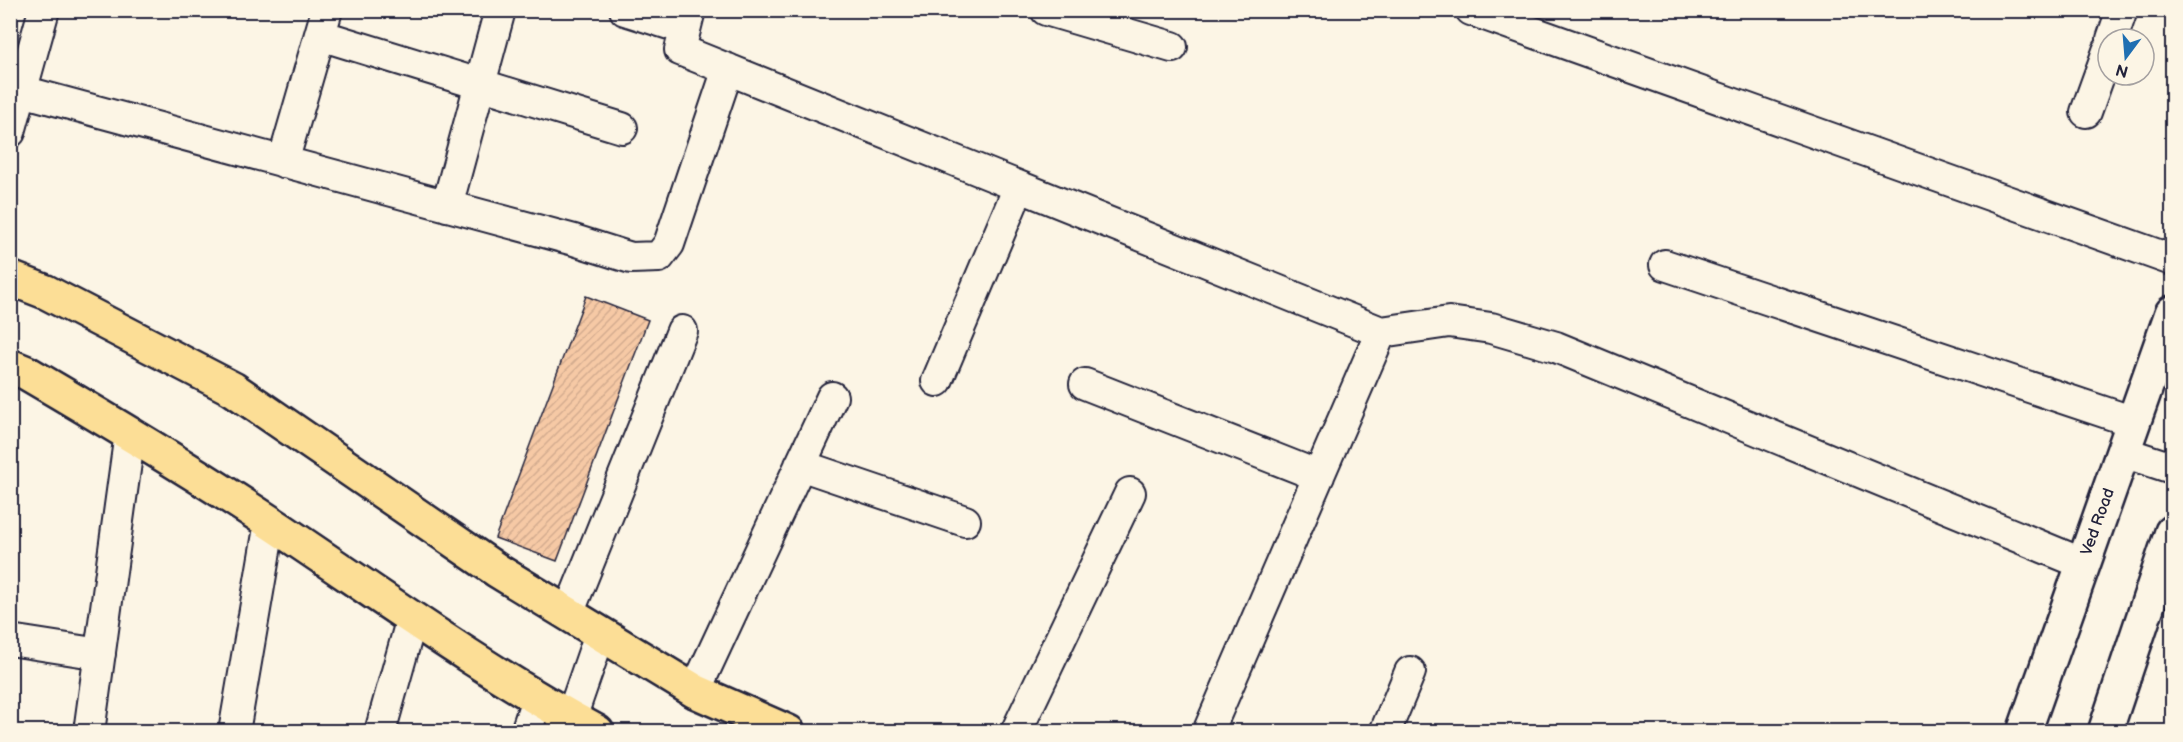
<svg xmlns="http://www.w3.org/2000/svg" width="2183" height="742" viewBox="0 0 2183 742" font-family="'Balsamiq Sans',sans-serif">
  <defs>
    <pattern id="building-hatch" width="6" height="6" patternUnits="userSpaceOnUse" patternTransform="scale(1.5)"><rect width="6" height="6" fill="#f6c9a5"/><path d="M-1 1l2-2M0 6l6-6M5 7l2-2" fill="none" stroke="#d3ac8f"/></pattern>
  </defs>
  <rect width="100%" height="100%" fill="#fcf5e5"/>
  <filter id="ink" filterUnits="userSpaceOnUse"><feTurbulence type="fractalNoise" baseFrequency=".0167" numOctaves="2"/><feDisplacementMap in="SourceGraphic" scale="12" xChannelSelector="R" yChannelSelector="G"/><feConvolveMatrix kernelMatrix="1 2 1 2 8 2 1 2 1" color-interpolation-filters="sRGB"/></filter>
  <g filter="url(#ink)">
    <path fill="url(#building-hatch)" stroke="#22223b" stroke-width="1.5" d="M586,296L648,320L557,561L495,538Z"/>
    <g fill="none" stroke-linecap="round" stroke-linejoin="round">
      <g stroke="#22223b" stroke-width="34">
        <path id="minor" d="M625,10L685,29
          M690,10L680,50L1381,332L1208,732
          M1046,10L1172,47
          M1471,10L2172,260
          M320,35L622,128
          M2112,39L2122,10
          M22,91L574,240L631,258L659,257L669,244L728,69
          M2086,112L2108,51
          M10,132L44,10
          M283,162L327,10
          M447,206L500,10
          M1665,265L2134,422
          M1381,332L1449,322L1491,328L1556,347L2084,564
          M937,381L1019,187
          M1085,384L1319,476
          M2123,452L2172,468
          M800,465L965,521
          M568,614L682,331
          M10,640L100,654
          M695,691L832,397
          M571,718L600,634
          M89,732L130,433
          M234,732L270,522
          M380,732L412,618
          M526,732L537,699
          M1016,732L1130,493
          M1385,732L1410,672"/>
      </g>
      <g stroke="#22223b" stroke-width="38">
        <path id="secondary" d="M2024,732L2172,313
          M2105,732L2172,532"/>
      </g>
      <g stroke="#22223b" stroke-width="38">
        <path id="primary" d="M10,278L46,292L233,389L498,571L695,691L788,732
          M10,366L27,373C109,421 191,470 271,523C378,594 483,671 597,732"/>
      </g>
      <use href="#minor" stroke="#fcf5e5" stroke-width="30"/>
      <use href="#secondary" stroke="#fcf5e5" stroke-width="33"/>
      <use href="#primary" stroke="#fcde96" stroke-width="33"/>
    </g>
  </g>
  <g text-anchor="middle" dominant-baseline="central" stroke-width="4.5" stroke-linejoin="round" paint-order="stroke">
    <g font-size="16" fill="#22223b" stroke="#fcf5e5">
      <text transform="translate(2098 522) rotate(-70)">Ved Road</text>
    </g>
  </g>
  <rect width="2183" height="742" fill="none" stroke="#fcf5e5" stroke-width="36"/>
  <rect x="18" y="18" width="2147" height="706" fill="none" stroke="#22223b" stroke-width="2" filter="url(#ink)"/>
  <g transform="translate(2126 57) rotate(196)"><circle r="28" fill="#fcf5e5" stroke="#a5a1a1" stroke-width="1.5"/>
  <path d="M0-4.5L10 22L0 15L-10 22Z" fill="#1f6fb2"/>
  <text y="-9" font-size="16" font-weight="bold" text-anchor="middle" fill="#22223b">N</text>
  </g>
</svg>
